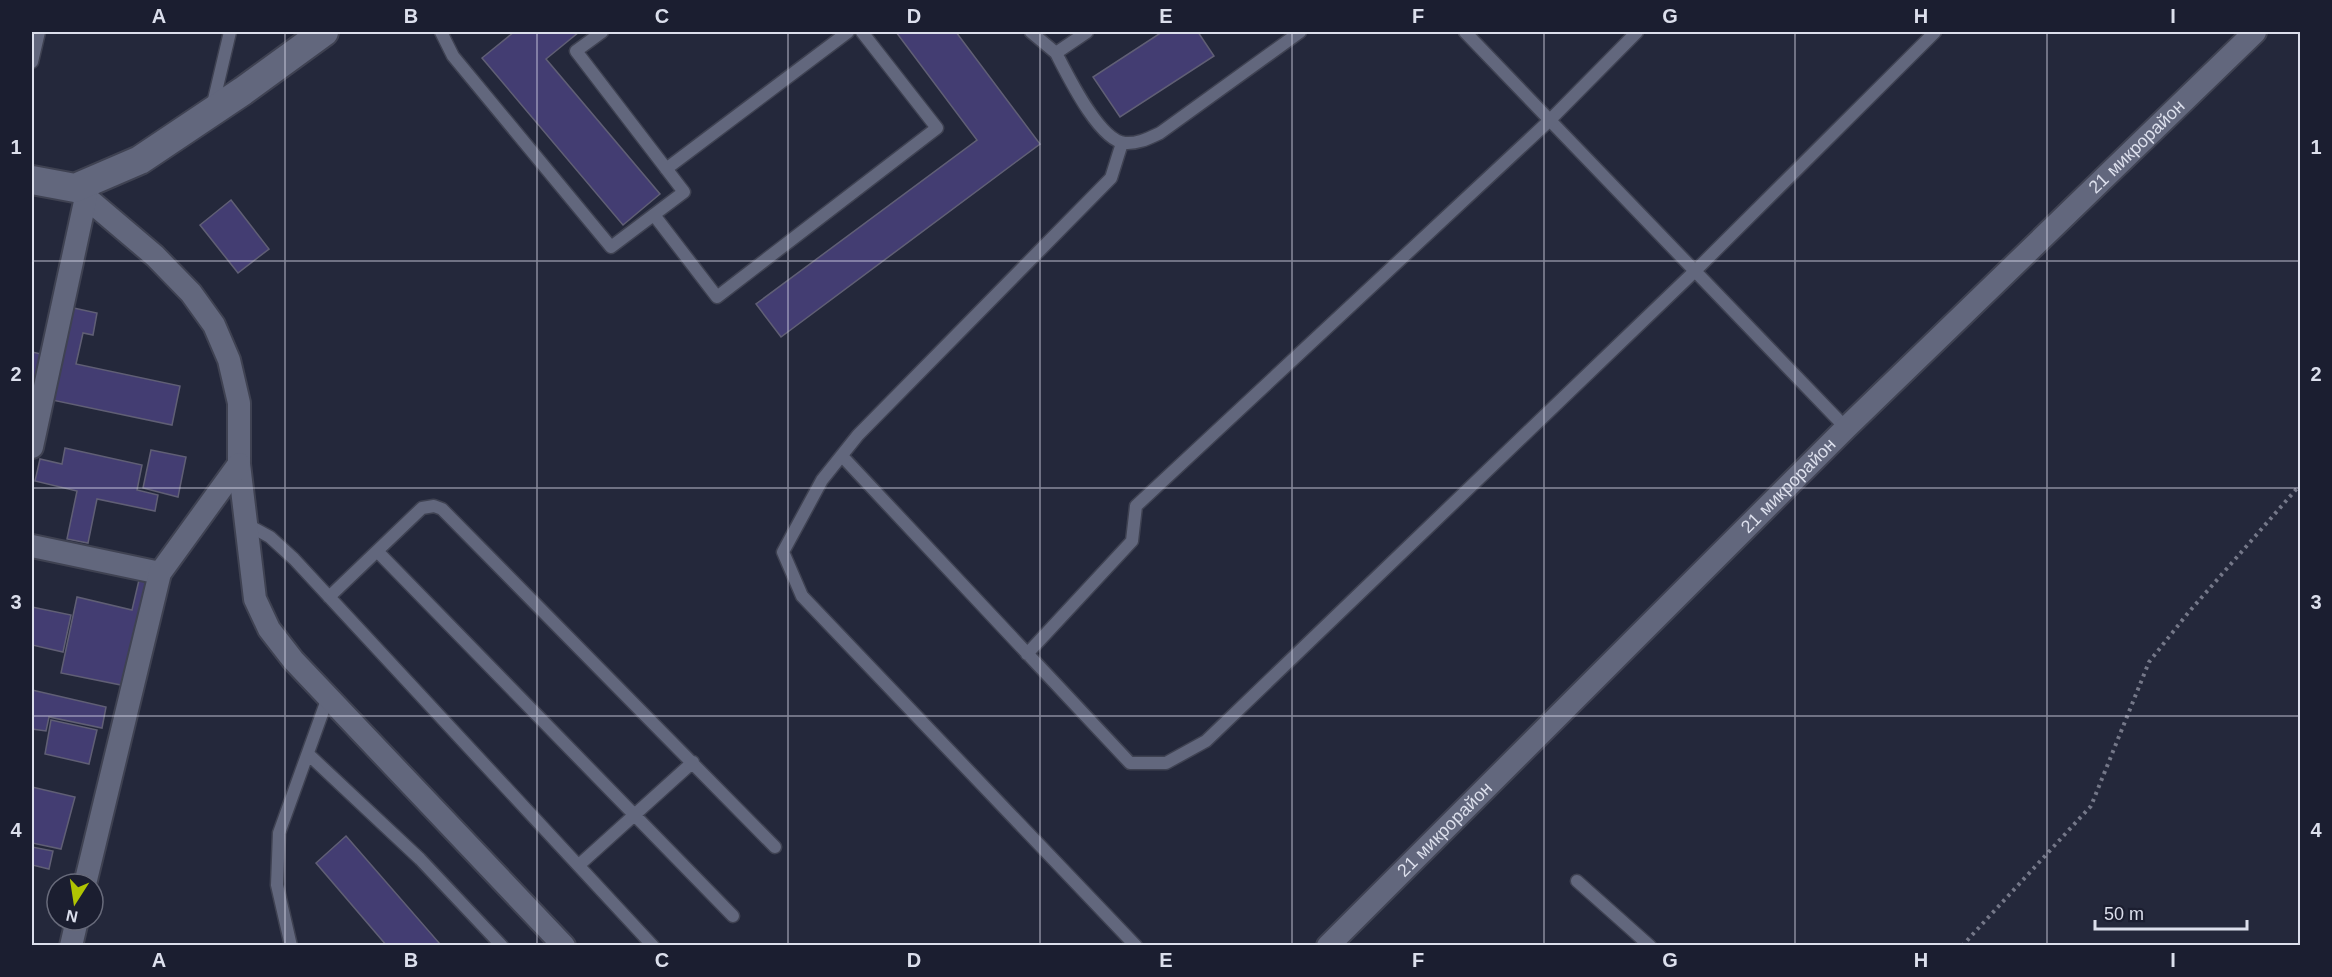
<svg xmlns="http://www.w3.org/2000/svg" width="2332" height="977" viewBox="0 0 2332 977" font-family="Arial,sans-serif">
  <rect width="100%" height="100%" fill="#24283b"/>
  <path fill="#433d72" stroke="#605f75" stroke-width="1.5" d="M514,32H579L546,59L660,194L623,225L482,58Z
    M896,32H956L1040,144L781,337L756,304L977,140Z
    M1162,32H1198L1214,56L1120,117L1093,77Z
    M231,200L269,249L238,273L200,225Z
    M69,307L97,313L93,335L83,333L76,364L180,386L172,425L52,400Z
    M32,352L50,356L32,411Z
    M65,448L142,465L137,490L158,495L155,511L97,499L88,543L67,539L77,491L35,481L40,459L62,464Z
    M151,450L186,457L178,497L143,488Z
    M139,580L156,584L131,687L61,673L77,597L132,610Z
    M32,607L71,615L63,652L32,645Z
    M32,690L106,707L102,728L49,717L46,731L32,729Z
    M51,720L97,730L89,764L45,754Z
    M32,787L75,797L61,849L32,843Z
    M346,836L440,944L439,946H387L316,863Z
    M32,847L53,851L49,869L32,865Z"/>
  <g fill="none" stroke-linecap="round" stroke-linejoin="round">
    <g stroke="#3f4252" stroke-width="15">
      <path id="service" d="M441,32L453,56L611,247L684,192L576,51L602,32
        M1031,32L1056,53L1087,32
        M1465,32L1846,428
        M1056,53C1067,74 1099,141 1125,143C1138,144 1149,138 1160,133L1300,32
        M32,62L39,32
        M212,108L230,32
        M1122,143L1111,178L858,435L822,480L783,552L802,596L1136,946
        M666,169L848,32
        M654,215L717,297L937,128L862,32
        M842,456L1130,763H1166L1206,741L1695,271L1935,32
        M248,525L270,537L294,559L653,946
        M377,551L733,916
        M329,597L422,508L434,506L442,509L775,847
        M1027,654L1132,541L1136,506L1550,120L1637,32
        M308,754L420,859L502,946
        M579,865L693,762
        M1577,881L1650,946
        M291,946L277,885L279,833L328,697"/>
    </g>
    <g stroke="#3f4252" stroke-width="26">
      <g id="minor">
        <path d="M75,188L155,256L191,293L214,325L229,360L239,403V464L255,599L269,629L293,660L564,946"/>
        <path d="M32,447L86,197"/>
        <path d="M32,546L160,573"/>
        <path d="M85,884L160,573L239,464"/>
        <path d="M71,946L77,920"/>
        <path id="s1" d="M1328,946L1846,428L2255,32"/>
      </g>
    </g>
    <g stroke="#3f4252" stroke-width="32">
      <path id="tertiary" d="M32,180L75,188L140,160L243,91L324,32"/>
    </g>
    <path stroke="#757889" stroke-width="4" stroke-dasharray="3 4.5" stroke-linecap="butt" d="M1962,946L2091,806L2149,662L2188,613L2300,485"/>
    <use href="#service" stroke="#62677d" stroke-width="12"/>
    <use href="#minor" stroke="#62677d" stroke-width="22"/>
    <use href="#tertiary" stroke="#62677d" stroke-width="28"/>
  </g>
  <path fill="none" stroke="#dcdfec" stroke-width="1.5" stroke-opacity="0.55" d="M285,32V946M537,32V946M788,32V946M1040,32V946M1292,32V946M1544,32V946M1795,32V946M2047,32V946M32,261H2300M32,488H2300M32,716H2300"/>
  <g text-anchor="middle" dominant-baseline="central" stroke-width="4.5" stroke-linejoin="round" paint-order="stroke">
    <g font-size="18" fill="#dcdfec" stroke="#1b1e30">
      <text stroke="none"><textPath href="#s1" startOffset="1137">21 микрорайон</textPath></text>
      <text stroke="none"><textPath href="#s1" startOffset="651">21 микрорайон</textPath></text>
      <text stroke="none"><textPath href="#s1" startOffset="165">21 микрорайон</textPath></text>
    </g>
  </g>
  <rect width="2332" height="977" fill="none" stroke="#1b1e30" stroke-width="66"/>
  <g transform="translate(75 902) rotate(192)"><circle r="28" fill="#1b1e30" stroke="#686b7b" stroke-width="1.5"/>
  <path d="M0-4.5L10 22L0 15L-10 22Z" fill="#b0c502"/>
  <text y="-9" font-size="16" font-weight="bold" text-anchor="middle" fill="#dcdfec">N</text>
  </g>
  <path d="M2095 920v9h152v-9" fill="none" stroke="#dcdfec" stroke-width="3"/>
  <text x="2104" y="920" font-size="18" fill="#dcdfec" stroke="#1b1e30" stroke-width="4.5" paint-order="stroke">50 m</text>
  <rect x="33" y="33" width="2266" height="911" fill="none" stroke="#dcdfec" stroke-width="2"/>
  <g font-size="20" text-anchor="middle" font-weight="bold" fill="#dcdfec">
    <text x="159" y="23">A</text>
    <text x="411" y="23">B</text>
    <text x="662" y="23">C</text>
    <text x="914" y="23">D</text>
    <text x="1166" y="23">E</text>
    <text x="1418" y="23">F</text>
    <text x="1670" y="23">G</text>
    <text x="1921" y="23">H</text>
    <text x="2173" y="23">I</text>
    <text x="16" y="154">1</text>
    <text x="2316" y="154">1</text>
    <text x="16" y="381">2</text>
    <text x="2316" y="381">2</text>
    <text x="16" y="609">3</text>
    <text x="2316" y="609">3</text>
    <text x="16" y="837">4</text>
    <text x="2316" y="837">4</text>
    <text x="159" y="967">A</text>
    <text x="411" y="967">B</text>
    <text x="662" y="967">C</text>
    <text x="914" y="967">D</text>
    <text x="1166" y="967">E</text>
    <text x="1418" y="967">F</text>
    <text x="1670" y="967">G</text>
    <text x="1921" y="967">H</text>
    <text x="2173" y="967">I</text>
  </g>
</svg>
